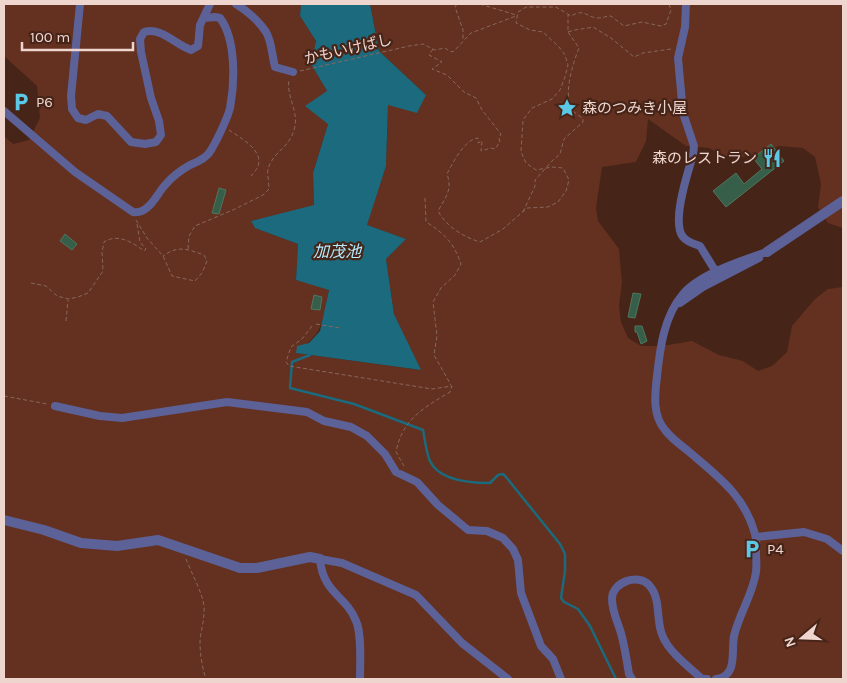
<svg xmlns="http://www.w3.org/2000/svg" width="847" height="683" viewBox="0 0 847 683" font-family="Karla,'Noto Sans JP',sans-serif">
  <rect width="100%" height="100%" fill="#472418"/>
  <path fill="#64301f" d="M4,4H301L300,16L316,41L311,64L327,91L328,124L313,173L314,206L251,221L255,228L298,244L296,280L329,289C322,323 325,331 296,353L420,370L394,314L386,259L406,239L366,225L386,166L388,104L426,95L379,51L370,4H843V228L828,223L818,207L821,184L815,157L803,148L779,146L753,157L724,156L709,148L686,146L648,119L646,141L636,162L602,167L596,208L598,221L619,249L622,283L619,306L621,322L628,338L641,346H662L692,341L719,355L743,361L758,371L772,366L787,352L792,326L815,299L828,289L843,287V679H4V136L13,144L29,140L40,118L37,86L4,56Z"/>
  <path fill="#1b6a7e" d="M301,4H370L379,51L426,95L417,113L388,105L386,166L367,225L406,239L386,259L394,314L421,370L296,353L297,346L309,343L320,331L329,290L296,280L298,244L255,228L251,221L314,205L313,173L328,124L305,106L327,91L311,64L316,41L300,16Z"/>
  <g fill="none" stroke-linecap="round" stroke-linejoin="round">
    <path stroke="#1b6a7e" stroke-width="2.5" d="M310,355L292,362L290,388L354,404L423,430C425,440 426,452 430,461C439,481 471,483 490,483L498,475L503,474L506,477L560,544L565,554V571L561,598L564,602L578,609L590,626L616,679"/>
  </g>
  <path fill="#375e48" stroke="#4f7760" d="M771,144L784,161L726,207L713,191L736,173L744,184L762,169L753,158Z
    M219,188L226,190L219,214L212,213Z
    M65,234L77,244L72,250L60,241Z
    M633,293L641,294L635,318L628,317Z
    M314,295L322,297L320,310L311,309Z
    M635,326H642L647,341L641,344L637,332H635Z"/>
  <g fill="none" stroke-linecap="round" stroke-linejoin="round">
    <path stroke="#86685d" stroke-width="1" stroke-dasharray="4 2.5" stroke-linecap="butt" d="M457,4L455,7L463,30V41
      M480,4C492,8 504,11 516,15
      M568,32C576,29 584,29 593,27L611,38L634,57L643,53L671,49L672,47
      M433,49L429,55L442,62L432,69L447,75L464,92L476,98L482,110L501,134L499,138L500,142L495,149L491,148L481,151L482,141L478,143V138C465,139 453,162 447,174C453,190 445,198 438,211C446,226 463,237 480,242L503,229L527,208L548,207L558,202L566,191L569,180L563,168L552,167L536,170L526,163L521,152L523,120L532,108L552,99L560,90L565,77L568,65L565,55L559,47L543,32L530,30L516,23L518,12L526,7H556L571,16C586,8 585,17 598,18C603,18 606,16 611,16L624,26L642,22L661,26L666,24L671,10L669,4
      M300,71L409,46L423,44L435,50L445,48L451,52L454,51L471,33L516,16
      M229,130C239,137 264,150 258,166C257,170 253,173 251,176
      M425,198L426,222C444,233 454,243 461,264L455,275L441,288L433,302L437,336L434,355L451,385
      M523,212L535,186V180L553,160L560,154L564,139L583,122V119C580,116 576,114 573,111C562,97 573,63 579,48L568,32V15
      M136,220L147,238L163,256L172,276L195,281L202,273L207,261L204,255C187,249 178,245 163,256
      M188,249L189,236L195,226L235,209L263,195L269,189C269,183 267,174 268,169C273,151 291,148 295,126C298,110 286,95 289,80
      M31,283L46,286L57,296L68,299L78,297L88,293L103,271L102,252L104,242C118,233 132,242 144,251L146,249L140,242L137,224
      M66,321L68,300
      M316,324L340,328
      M312,326L302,339L291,347L286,362L289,366L432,389L452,386L450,392C423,408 402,420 396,452L404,466
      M4,396L47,404
      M186,559C191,572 203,594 204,606C205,619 201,629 200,641C200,654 202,667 206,679"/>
    <path stroke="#5c6197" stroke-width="8" d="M80,4L71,96L72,109L78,118L86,120L98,114L107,116L131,142L145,144L156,142L161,135L159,121L151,98L141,52L140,39L144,32C162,27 174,44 191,50L198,46L200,25L210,4
      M236,4C246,10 259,21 266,32C272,42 272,56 275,67L293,72
      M686,4L685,27L678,58L683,113L694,146L693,155C688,172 671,222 683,237C687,242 694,244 700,246L716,272
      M4,111L75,172L133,212C149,215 157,193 166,184C173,176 181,170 190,165C197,162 205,159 209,153C215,145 228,117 230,108C235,82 236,39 220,18L215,17L204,18
      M680,303L703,287L759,258
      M55,406L100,416L122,418L227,402L307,412L324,421L351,427L367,436L385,454L396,472L417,482L438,505L468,530L487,531L503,538L513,549L518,560L521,593L541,646L553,659L561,679
      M756,537L804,532L827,539L843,551
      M360,679C360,664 362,634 356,621C346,595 323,594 320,559L342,563L416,595L462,643L508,679
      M632,679L629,674C627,662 625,649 622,637C619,624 612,613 612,599C612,582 638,573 649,585C662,599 655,621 663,637C670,653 689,667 702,679H707
      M716,679C738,676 731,653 734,636C739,614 753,594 756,572C757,565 756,559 756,553C756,546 757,540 755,534C744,494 717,476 687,450C679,444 671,438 665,430C652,415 655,394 657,376C660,348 664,316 683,294C700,274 743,260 767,252"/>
    <path stroke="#5c6197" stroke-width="10" d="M767,252L843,201
      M4,520L44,530L81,543L117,546L158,540L240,568H257L310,557L320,559"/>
  </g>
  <defs>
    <g id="parking-bare" transform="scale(1.5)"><path d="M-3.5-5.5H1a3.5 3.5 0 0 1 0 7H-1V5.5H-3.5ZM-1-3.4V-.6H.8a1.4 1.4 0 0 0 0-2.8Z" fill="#5bc8e6" stroke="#472418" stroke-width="2.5" paint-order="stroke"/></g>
    <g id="sight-bare" transform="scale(1.5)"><path d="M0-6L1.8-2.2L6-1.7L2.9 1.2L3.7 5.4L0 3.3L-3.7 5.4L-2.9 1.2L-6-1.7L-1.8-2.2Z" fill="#5bc8e6" stroke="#472418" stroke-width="2.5" paint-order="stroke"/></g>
    <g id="restaurant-bare" transform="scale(1.5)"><path d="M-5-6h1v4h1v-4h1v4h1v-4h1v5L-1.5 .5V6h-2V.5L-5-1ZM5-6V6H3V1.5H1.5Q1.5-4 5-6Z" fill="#5bc8e6" stroke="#472418" stroke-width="2.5" paint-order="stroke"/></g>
  </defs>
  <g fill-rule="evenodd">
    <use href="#parking-bare" x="21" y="102"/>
    <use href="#sight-bare" x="567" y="108"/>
    <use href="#restaurant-bare" x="772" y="158"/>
    <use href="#parking-bare" x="752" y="549"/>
  </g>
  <g text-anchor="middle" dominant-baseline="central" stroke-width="4.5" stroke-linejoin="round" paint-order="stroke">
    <g font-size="15" fill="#eed6cf" stroke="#472418">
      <text transform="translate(348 49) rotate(-13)">かもいけばし</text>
    </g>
    <g font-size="15" fill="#eed6cf" stroke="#472418" text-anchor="start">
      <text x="36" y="102">P6</text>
      <text x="582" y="108">森のつみき小屋</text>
      <text x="757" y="158" text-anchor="end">森のレストラン</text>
      <text x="767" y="549">P4</text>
    </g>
    <g font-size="16" font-style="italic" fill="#b2edff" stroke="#472418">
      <text x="337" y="251">加茂池</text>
    </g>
  </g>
  <rect width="847" height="683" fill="none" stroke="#eed6cf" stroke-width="10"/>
  <g transform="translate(802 638) rotate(251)" stroke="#472418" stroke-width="4" paint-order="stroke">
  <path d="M0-4L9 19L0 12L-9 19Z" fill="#eed6cf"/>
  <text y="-8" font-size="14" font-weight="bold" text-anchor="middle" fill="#eed6cf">N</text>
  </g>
  <path d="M22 42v8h111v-8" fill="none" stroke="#eed6cf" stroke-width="2.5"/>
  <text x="30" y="42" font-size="15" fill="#eed6cf" stroke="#472418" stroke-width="4" paint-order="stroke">100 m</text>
</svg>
